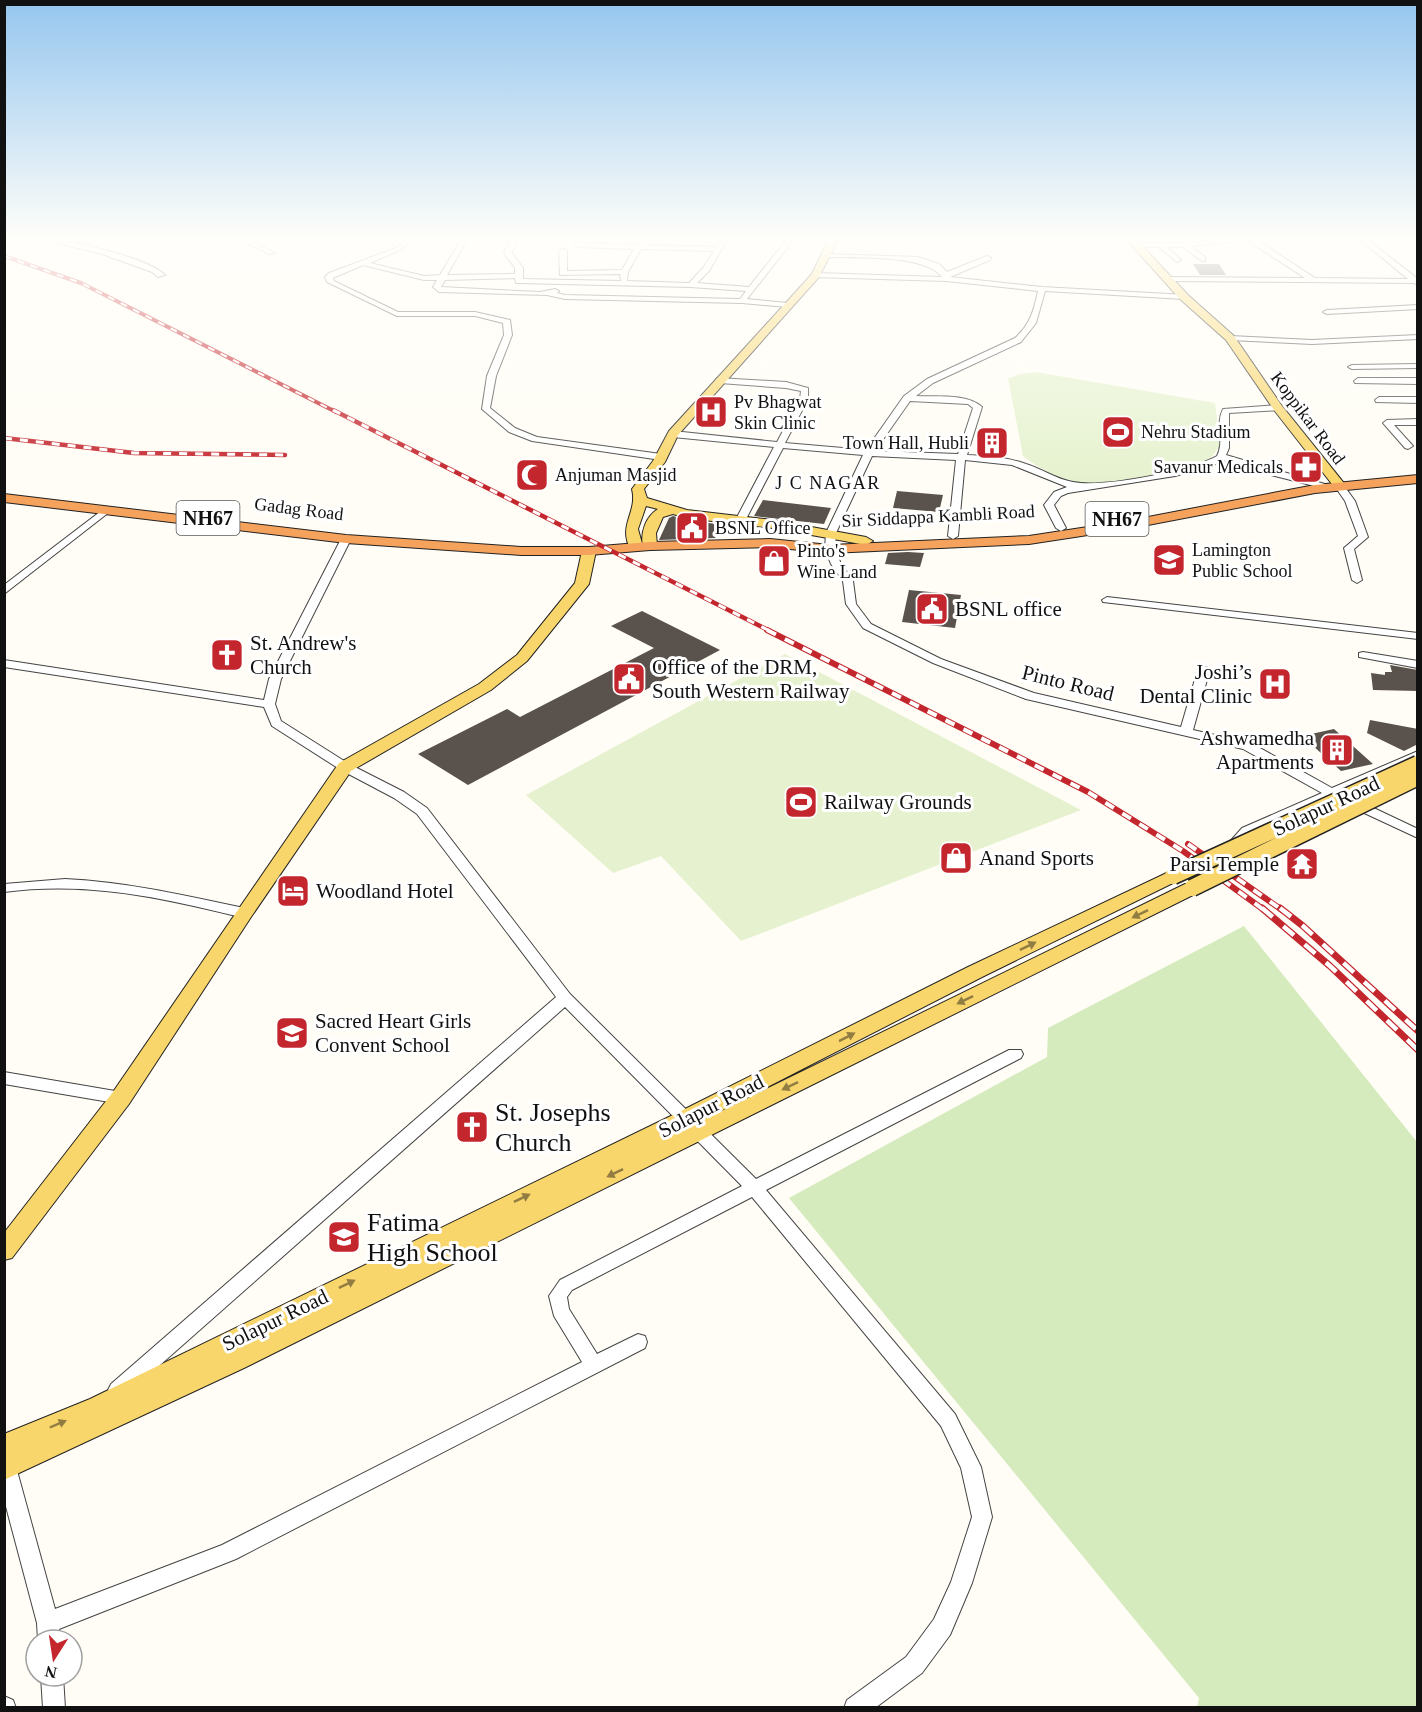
<svg xmlns="http://www.w3.org/2000/svg" width="1422" height="1712" viewBox="0 0 1422 1712" font-family="'Times New Roman',serif">
  <rect width="100%" height="100%" fill="#fffdf5"/>
  <path fill="#d5ebbd" d="M1244,926L1417,1142V1707H1197L1199,1698L789,1198L1047,1057L1048,1028Z"/>
  <path fill="#e6f2cf" d="M1036,372L1215,403L1220,446L1207,463L1198,467C1166,472 1113,486 1082,483C1060,481 1040,469 1023,456L1008,378L1021,374Z
    M785,654L1081,810L741,941L661,856L613,873L526,795Z"/>
  <path fill="#5a524d" d="M1193,264H1219L1226,275H1200Z
    M977,431L1008,433V455L976,453Z
    M897,491L943,495L939,512L893,508Z
    M763,500L831,508L824,524L754,516Z
    M673,516L686,520L724,525L715,538L659,540L669,518Z
    M908,552L924,553L920,567L885,564L888,553Z
    M909,590L961,595L955,628L902,622Z
    M642,611L720,650L468,785L418,754L507,709L520,717L654,648L611,626Z
    M1390,665L1418,670V691L1373,690L1371,673L1385,675V672H1392Z
    M1370,720L1418,729V744L1404,751L1367,733Z
    M1334,729L1373,764L1341,771L1302,736Z"/>
  <g fill="none" stroke-linecap="round" stroke-linejoin="round">
    <g stroke="#444" stroke-width="2">
      <path id="minor" d="M37,238C63,238 147,257 165,275L158,277L152,272L102,254Z
        M237,238H245L275,253L269,254Z
        M341,238H361L344,240Z
        M409,238H417L400,250L370,263L424,276L440,275L462,238H468L447,275L515,274V268L504,253L511,238H517L512,253L523,268V279L621,281L620,274L560,275L559,251L563,249L567,251V271L622,270L634,249L577,247L574,245L577,243L636,245L642,239L645,241L643,245L716,247L722,238H728L709,271L697,283L749,287L788,238H795L747,299L787,303L791,305L787,307L742,303L565,299L547,295L439,292L433,287L437,280H424L363,265L333,278L334,281L398,312H475L510,320L512,335L496,376L490,408L515,428L537,437L661,454L666,457L661,460L532,441L509,432L482,409L487,376L504,335L503,323L475,316H397L327,282L325,277L329,273L396,248ZM641,249L714,251L703,268L689,283L627,281L628,272ZM515,278L516,283H519L691,287L746,291L740,299L565,295L557,293L559,291L555,289L540,292L441,287L445,280Z
        M558,238H564L559,244L556,242Z
        M1228,238H1254L1315,278L1408,279L1358,238H1365L1418,279V285L1414,283L1168,281L1164,279L1165,277L1305,278L1247,240L1191,246L1205,257V261H1202L1183,247H1167L1181,260L1177,262L1159,247H1135L1132,245L1135,243H1185Z
        M1278,238H1285V239L1282,241Z
        M825,254L918,257L939,264L947,272L987,256L991,258L990,260L950,277L1042,287L1187,295V299H1184L1045,291L1036,323L1021,342L933,383L916,396C936,397 967,393 982,407L967,455C987,456 1007,457 1026,464C1042,469 1056,479 1073,482C1103,488 1190,471 1217,456C1225,441 1215,424 1223,409L1278,405L1281,406V410L1229,413V448L1226,455L1335,487L1330,490L1247,469L1223,460L1214,465L1175,476L1068,493L1061,496L1054,505L1066,528L1061,531L1056,528L1044,505L1054,492L1067,487L1012,465L965,460L958,536L953,539L948,536L956,460L872,456L836,533L835,549L841,564L853,581L856,604L871,624L941,659L1034,693L1181,727L1198,669L1200,667H1208L1210,669L1193,730L1251,743L1332,788L1418,751V760L1342,793L1418,829V838L1332,798L1252,834L1236,852H1226L1224,849L1226,846L1242,828L1322,793L1243,749L1026,699L933,663L863,628L846,604L843,581L831,564L825,549L826,533L863,455L783,448L745,521L740,524L736,523L735,521L774,447L673,437L669,434L673,431L777,442L800,399L801,391L786,388L720,383L716,380L717,378L786,382L808,388V399L785,443L866,450L904,396L927,379L1015,338C1030,325 1034,310 1038,291L946,281L813,277L812,275L816,273L942,277C925,254 856,258 827,257L825,256ZM910,401L968,404L973,408L958,454L875,451Z
        M1418,305V309L1327,314L1323,312L1327,310Z
        M1418,335V339L1312,344L1230,340L1226,338L1230,336L1312,340Z
        M1418,364V368L1352,369L1348,367L1352,365Z
        M1358,378H1418V384L1355,383L1354,381Z
        M1379,397H1418V403L1376,402L1375,400Z
        M1418,419V425H1394L1413,446L1408,449L1405,448L1383,423L1387,420Z
        M1339,482L1342,483L1355,501L1368,537L1354,549L1362,580L1357,583L1352,580L1344,548L1358,536L1345,501L1334,485Z
        M105,508L108,509V513L4,594V585Z
        M346,536L351,539L281,679L275,704L281,721L349,764L404,792L427,808L570,994L756,1179L1009,1050H1021L1023,1054L1021,1058L766,1190L955,1414L981,1467L992,1517L972,1583L950,1635L922,1673L875,1708H844L847,1700L906,1657L934,1619L951,1582L972,1517L961,1468L941,1426L752,1197L572,1290L567,1297L569,1309L597,1354L638,1334L645,1336L647,1342L645,1348L236,1559L59,1629L60,1640H38L37,1623L4,1499V1458L13,1461L16,1467L55,1609L222,1545L582,1362L554,1316L549,1296L560,1280L742,1186L565,1007L125,1396L118,1398L111,1396L108,1390L111,1384L556,997L417,814L394,798L341,770L272,726L264,707L4,667V660L264,700L269,679L341,539Z
        M1107,597L1418,633V639L1103,602L1102,600Z
        M1363,652L1418,661V668L1359,657V653Z
        M65,879C126,882 184,895 244,908L251,913L244,918C163,898 89,881 4,892V884Z
        M4,1072L121,1092L127,1094L129,1098L127,1102L121,1104L4,1084Z
        M41,1676H63L65,1708H43Z
        M4,1696L13,1700L16,1708H4Z"/>
    </g>
    <g stroke="#222" stroke-width="2">
      <path id="major" d="M829,238H839L819,277L678,435L665,462L644,489L647,498L687,510L773,520L866,537L873,541L866,545L773,528L686,518L673,514L663,517L656,533L657,546L650,550L643,546C640,533 646,516 658,509L646,506L638,529L643,547L636,551L631,550C617,525 638,513 632,489L653,461L669,431L812,274Z
        M1125,238H1135L1188,295L1234,336L1282,406L1343,482L1345,485L1343,488H1335L1274,410L1226,340L1180,299Z
        M589,547L596,551L589,584L527,661L491,690L351,771L251,917L129,1104L12,1258L4,1260V1233L113,1092L339,763L479,684L517,655L575,583L582,551Z
        M1173,870L1179,872L1182,876L1179,880L982,977L703,1120L1185,884H1199L1201,888L1199,892L244,1368L4,1480V1434L90,1399L677,1113L968,967Z"/>
    </g>
    <g stroke="#222" stroke-width="2">
      <path id="highway" d="M1418,475V483L1315,493L1127,529L1029,544L830,553L770,547L650,550L589,555H521L346,543L4,502V494L346,535L521,547H589L650,542L770,539L830,545L1029,536L1127,521L1315,485Z"/>
    </g>
    <use href="#minor" fill="#fff" fill-rule="evenodd"/>
    <use href="#major" fill="#f9d66b" fill-rule="evenodd"/>
    <use href="#highway" fill="#f5a25d" fill-rule="evenodd"/>
    <g stroke="#c4262e" stroke-width="4">
      <path id="rail-far3" d="M4,256L81,283L336,412"/>
    </g>
    <g stroke="#c4262e" stroke-width="4.5">
      <path id="rail-far2" d="M333,410L770,631
        M4,438L134,453L285,455"/>
    </g>
    <g stroke="#c4262e" stroke-width="6">
      <path id="rail-far1" d="M767,630L1088,792L1183,851L1264,910
        M1188,844L1282,910"/>
    </g>
    <g stroke="#c4262e" stroke-width="7">
      <path id="rail" d="M1262,908L1330,966L1418,1050
        M1280,908L1303,926L1418,1031"/>
    </g>
    <use href="#rail-far3" stroke="#fff" stroke-width="2" stroke-dasharray="7" stroke-linecap="butt"/>
    <use href="#rail-far2" stroke="#fff" stroke-width="3" stroke-dasharray="8" stroke-linecap="butt"/>
    <use href="#rail-far1" stroke="#fff" stroke-width="4" stroke-dasharray="10" stroke-linecap="butt"/>
    <use href="#rail" stroke="#fff" stroke-width="4.5" stroke-dasharray="14" stroke-linecap="butt"/>
    <g stroke="#222" stroke-width="19" stroke-linecap="butt">
      <path id="major-bridge" d="M1173,876L1418,764
        M1192,888L1418,777"/>
    </g>
    <use href="#major-bridge" stroke="#f9d66b" stroke-width="16"/>
  </g>
  <defs><path id="oneway-solid" d="M-6-.8H1V-3.2L6.5 0L1 3.2V.8H-6Z" transform="scale(1.5)"/></defs>
  <g fill="#917d42">
    <use href="#oneway-solid" transform="translate(1140 914) rotate(154)"/>
    <use href="#oneway-solid" transform="translate(1028 946) rotate(-26)"/>
    <use href="#oneway-solid" transform="translate(965 1000) rotate(154)"/>
    <use href="#oneway-solid" transform="translate(847 1037) rotate(-27)"/>
    <use href="#oneway-solid" transform="translate(790 1086) rotate(154)"/>
    <use href="#oneway-solid" transform="translate(615 1173) rotate(154)"/>
    <use href="#oneway-solid" transform="translate(522 1198) rotate(-26)"/>
    <use href="#oneway-solid" transform="translate(347 1284) rotate(-26)"/>
    <use href="#oneway-solid" transform="translate(58 1424) rotate(-23)"/>
  </g>
  <linearGradient id="sky" x2="0" y2="1"><stop stop-color="#95c6ee"/><stop offset="0.5" stop-color="#fffefa"/><stop offset="1" stop-color="#fffefa" stop-opacity="0"/></linearGradient>
  <rect width="1422" height="478" fill="url(#sky)"/>
  <defs>
    <g id="hospital-square" transform="scale(1.725)"><rect x="-9" y="-9" width="18" height="18" rx="4" fill="#c4262e" stroke="#fff"/><path d="M-5-5h3v3.5h4V-5h3V5h-3V1.5h-4V5h-3Z" fill="#fff"/></g>
    <g id="stadium-square" transform="scale(1.725)"><rect x="-9" y="-9" width="18" height="18" rx="4" fill="#c4262e" stroke="#fff"/><path d="M0-5a6.5 5 0 1 0 0 10a6.5 5 0 1 0 0-10ZM-3.5-1.8h7v3.6h-7Z" fill="#fff"/></g>
    <g id="building-square" transform="scale(1.725)"><rect x="-9" y="-9" width="18" height="18" rx="4" fill="#c4262e" stroke="#fff"/><path d="M-4-6H4V6H1V3H-1V6H-4ZM-2.5-4.3h1.7v1.8h-1.7ZM.8-4.3h1.7v1.8H.8ZM-2.5-1h1.7V.8h-1.7ZM.8-1h1.7V.8H.8Z" fill="#fff"/></g>
    <g id="pharmacy-square" transform="scale(1.725)"><rect x="-9" y="-9" width="18" height="18" rx="4" fill="#c4262e" stroke="#fff"/><path d="M-2-6h4v4h4v4h-4v4h-4v-4h-4v-4h4Z" fill="#fff"/></g>
    <g id="mosque-square" transform="scale(1.725)"><rect x="-9" y="-9" width="18" height="18" rx="4" fill="#c4262e" stroke="#fff"/><path d="M3.5-4.9A6 6 0 1 0 3.5 4.9A5 5 0 1 1 3.5-4.9Z" fill="#fff"/></g>
    <g id="civic-square" transform="scale(1.725)"><rect x="-9" y="-9" width="18" height="18" rx="4" fill="#c4262e" stroke="#fff"/><path d="M-.6-6.5H3V-4.5H.6V-3L4-1V1h2V6H-6V1h2V-1L-.6-3ZM-1.2 2.5V6h2.4V2.5Z" fill="#fff"/></g>
    <g id="school-square" transform="scale(1.725)"><rect x="-9" y="-9" width="18" height="18" rx="4" fill="#c4262e" stroke="#fff"/><path d="M0-5L7-2L0 1L-7-2ZM-4 1L0 2.5L4 1V4Q0 6-4 4Z" fill="#fff"/></g>
    <g id="shop-square" transform="scale(1.725)"><rect x="-9" y="-9" width="18" height="18" rx="4" fill="#c4262e" stroke="#fff"/><path d="M-5-2.5h2.3a2.7 3.5 0 0 1 5.4 0H5L5.5 6h-11ZM-1.5-2.5h3a1.5 2.3 0 0 0-3 0Z" fill="#fff"/></g>
    <g id="church-square" transform="scale(1.725)"><rect x="-9" y="-9" width="18" height="18" rx="4" fill="#c4262e" stroke="#fff"/><path d="M-1.2-6h2.4v3.5h3.3v2.4h-3.3V6h-2.4V-.1h-3.3v-2.4h3.3Z" fill="#fff"/></g>
    <g id="temple-square" transform="scale(1.725)"><rect x="-9" y="-9" width="18" height="18" rx="4" fill="#c4262e" stroke="#fff"/><path d="M0-6L5-2H3V0L6.5 2.5H4V6H1.5V3h-3V6H-4V2.5H-6.5L-3 0V-2H-5Z" fill="#fff"/></g>
    <g id="hotel-square" transform="scale(1.725)"><rect x="-9" y="-9" width="18" height="18" rx="4" fill="#c4262e" stroke="#fff"/><path d="M-6-4.5h1.5V1H6V5H4.5V3h-9V5H-6ZM-4 0a1.8 1.8 0 1 1 3.6 0ZM.5 0V-2.5h3Q6-2.5 6 0Z" fill="#fff"/></g>
  </defs>
  <g fill-rule="evenodd">
    <use href="#hospital-square" x="711" y="412"/>
    <use href="#stadium-square" x="1118" y="432"/>
    <use href="#building-square" x="992" y="443"/>
    <use href="#pharmacy-square" x="1306" y="467"/>
    <use href="#mosque-square" x="532" y="475"/>
    <use href="#civic-square" x="692" y="528"/>
    <use href="#school-square" x="1169" y="560"/>
    <use href="#shop-square" x="774" y="561"/>
    <use href="#civic-square" x="932" y="609"/>
    <use href="#church-square" x="227" y="655"/>
    <use href="#civic-square" x="629" y="679"/>
    <use href="#hospital-square" x="1275" y="684"/>
    <use href="#building-square" x="1337" y="750"/>
    <use href="#stadium-square" x="801" y="802"/>
    <use href="#shop-square" x="956" y="858"/>
    <use href="#temple-square" x="1302" y="864"/>
    <use href="#hotel-square" x="293" y="891"/>
    <use href="#school-square" x="292" y="1033"/>
    <use href="#church-square" x="472" y="1127"/>
    <use href="#school-square" x="344" y="1237"/>
  </g>
  <g text-anchor="middle" dominant-baseline="central" stroke-width="6" stroke-linejoin="round" paint-order="stroke">
    <g font-size="18" fill="#111" stroke="#fff" text-anchor="start">
      <text x="734" y="402">Pv Bhagwat<tspan x="734" dy="21">Skin Clinic</tspan></text>
      <text x="1141" y="432">Nehru Stadium</text>
      <text x="969" y="443" text-anchor="end">Town Hall, Hubli</text>
      <text x="1283" y="467" text-anchor="end">Savanur Medicals</text>
      <text x="555" y="475">Anjuman Masjid</text>
      <text x="715" y="528">BSNL Office</text>
      <text x="1192" y="550">Lamington<tspan x="1192" dy="21">Public School</tspan></text>
      <text x="797" y="551">Pinto's<tspan x="797" dy="21">Wine Land</tspan></text>
    </g>
    <g font-size="18" fill="#111" stroke="#fff">
      <text transform="translate(1308 418) rotate(53)">Koppikar Road</text>
      <text transform="translate(299 509) rotate(7)">Gadag Road</text>
      <text transform="translate(938 516) rotate(-3)">Sir Siddappa Kambli Road</text>
    </g>
    <g font-size="18" letter-spacing="1.5" fill="#111" stroke="#fff">
      <text x="828" y="483">J C NAGAR</text>
    </g>
    <g fill="#fff" stroke="#585858" stroke-width="1.5">
      <rect x="176.5" y="501" width="63" height="34" rx="4.5"/>
      <rect x="1085.5" y="502" width="63" height="34" rx="4.5"/>
    </g>
    <g font-size="20" font-weight="bold" fill="#111">
      <text x="208" y="518">NH67</text>
      <text x="1117" y="519">NH67</text>
    </g>
    <g font-size="21" fill="#111" stroke="#fff" text-anchor="start">
      <text x="955" y="609">BSNL office</text>
      <text x="250" y="643">St. Andrew's<tspan x="250" dy="24">Church</tspan></text>
      <text x="652" y="667">Office of the DRM,<tspan x="652" dy="24">South Western Railway</tspan></text>
      <text x="1252" y="672" text-anchor="end">Joshi’s<tspan x="1252" dy="24">Dental Clinic</tspan></text>
      <text x="1314" y="738" text-anchor="end">Ashwamedha<tspan x="1314" dy="24">Apartments</tspan></text>
      <text x="824" y="802">Railway Grounds</text>
      <text x="979" y="858">Anand Sports</text>
      <text x="1279" y="864" text-anchor="end">Parsi Temple</text>
      <text x="316" y="891">Woodland Hotel</text>
      <text x="315" y="1021">Sacred Heart Girls<tspan x="315" dy="24">Convent School</tspan></text>
    </g>
    <g font-size="21" fill="#111" stroke="#fff">
      <text transform="translate(1068 683) rotate(14)">Pinto Road</text>
      <text transform="translate(1326 806) rotate(-25)">Solapur Road</text>
      <text transform="translate(711 1106) rotate(-27)">Solapur Road</text>
      <text transform="translate(275 1320) rotate(-26)">Solapur Road</text>
    </g>
    <g font-size="26" fill="#111" stroke="#fff" text-anchor="start">
      <text x="495" y="1112">St. Josephs<tspan x="495" dy="30">Church</tspan></text>
      <text x="367" y="1222">Fatima<tspan x="367" dy="30">High School</tspan></text>
    </g>
  </g>
  <rect width="1422" height="1712" fill="none" stroke="#111111" stroke-width="12"/>
  <g transform="translate(54 1658) rotate(192)"><circle r="28" fill="#ffffff" stroke="#a0a0a0" stroke-width="1.5"/>
  <path d="M0-4.5L10 22L0 15L-10 22Z" fill="#c4262e"/>
  <text y="-9" font-size="16" font-weight="bold" text-anchor="middle" fill="#111111">N</text>
  </g>
</svg>
